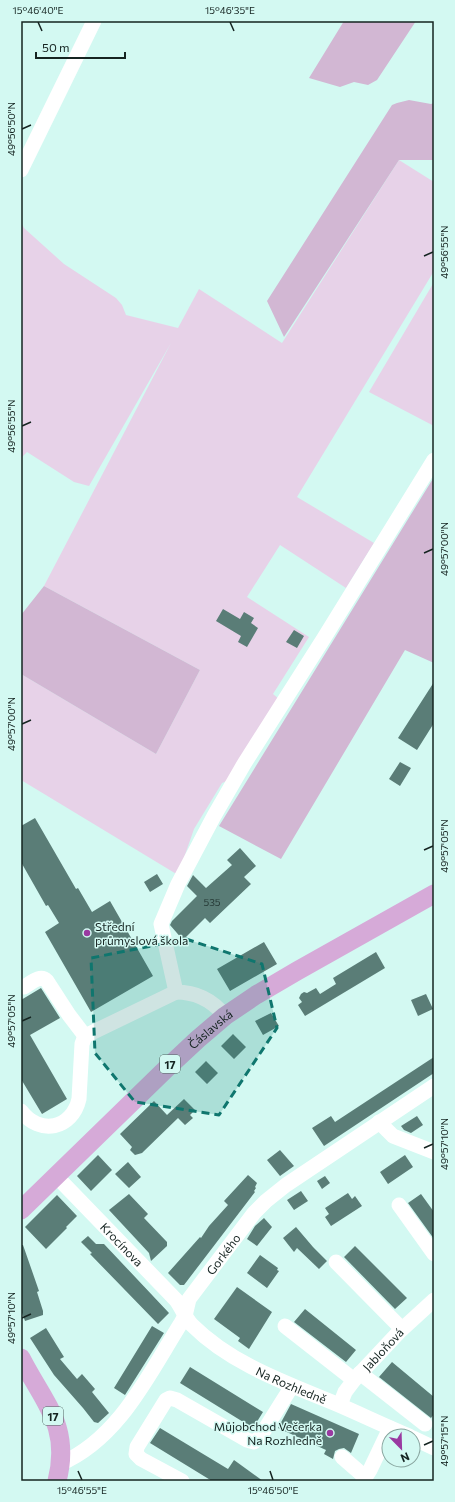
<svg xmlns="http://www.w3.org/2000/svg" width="455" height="1502" viewBox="0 0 455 1502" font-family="Commissioner,sans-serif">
  <rect width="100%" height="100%" fill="#d3f9f2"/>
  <path fill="#e7d2e8" d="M399,160L434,182V271L297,497L374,543L346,588L280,545L247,597L309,637L273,694L279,699L229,780L222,783L194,829L178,875L21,780V674L156,754L200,670L44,586L171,343L89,486L74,482L27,452L21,458V222L24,228L64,264L116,298L122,305L126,315L178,328L199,289L282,343Z
    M434,282V426L369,392Z"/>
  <path fill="#d2b7d3" d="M344,21H416L377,80L368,85L354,82L340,87L309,78Z
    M409,100L431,104L434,103V160H399L284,337L267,301L392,105L397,103Z
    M434,477V663L405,650L281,859L219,826Z
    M44,586L200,670L156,754L21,674V615Z"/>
  <path fill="#5a7d77" d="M223,609L240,619L244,612L254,618L251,623L258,628L247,647L238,642L241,636L216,621Z
    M294,630L304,636L297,648L286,642Z
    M434,682V723L417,750L398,738Z
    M400,762L411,768L400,786L389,779Z
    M35,818L76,889L78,888L92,912L110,901L153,976L91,1012L45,932L59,923L48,905L46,906L21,862V826Z
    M240,848L256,866L244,877L251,884L210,923L205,918L183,940L170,925L172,921L197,896L187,886L193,875L206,888L232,865L227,860Z
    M157,874L163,884L150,892L144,882Z
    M264,942L277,964L230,991L217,969Z
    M376,952L385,968L305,1016L298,1005L302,1002L299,998L301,994L304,992L307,993L316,988L320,994L336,984L333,978Z
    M41,988L60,1018L30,1035L67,1099L42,1114L21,1079V1000Z
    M426,994L433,1009L418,1016L411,1000Z
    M271,1013L279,1026L263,1035L255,1021Z
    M233,1034L246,1047L234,1059L221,1046Z
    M434,1057V1073L324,1146L312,1128L331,1116L335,1122Z
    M206,1061L218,1073L207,1084L195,1072Z
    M184,1099L195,1110L190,1115L193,1118L185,1125L178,1118L142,1153L135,1155L130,1150L132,1147L120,1134L154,1101L167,1115Z
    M417,1116L423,1125L411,1133L404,1130L401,1126Z
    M280,1150L294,1166L280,1176L267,1160Z
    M98,1155L112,1170L91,1191L77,1176Z
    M405,1155L413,1167L388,1184L380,1172Z
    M128,1162L141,1177L129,1188L115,1174Z
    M248,1175L257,1183L255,1187L256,1188L254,1191L255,1192L184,1285H180L168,1273L200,1237L201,1238L209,1226L228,1205L224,1201Z
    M325,1176L330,1183L322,1189L317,1181Z
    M301,1191L308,1201L294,1210L287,1200Z
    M348,1193L352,1199L355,1196L362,1206L331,1226L325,1217L329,1214L325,1208Z
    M129,1194L148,1214L144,1218L167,1242V1246L151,1261L149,1253L109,1210Z
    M421,1194L434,1212V1239L408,1203Z
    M57,1195L77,1216L66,1227L67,1228L46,1249L25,1227Z
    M264,1218L272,1227L257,1246L247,1239L255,1226Z
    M296,1227L313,1247L327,1261L319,1269L297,1248L294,1252L283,1238Z
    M88,1236L96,1244H104L169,1313L158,1324L90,1254L92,1253L81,1242Z
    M21,1245H23L39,1291L37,1292L43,1311V1315L25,1321L21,1310Z
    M355,1246L407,1298L395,1309L344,1257Z
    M260,1255L278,1268L277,1270L279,1271L267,1288L247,1273Z
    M237,1287L272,1312L249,1349L238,1341L240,1338L214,1319Z
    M305,1309L356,1350L346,1362L294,1322Z
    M152,1326L164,1333L125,1395L114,1388Z
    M46,1328L64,1357L60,1359L77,1379L82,1374L95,1389L92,1392L109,1413L98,1423L94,1422L83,1408L54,1375L30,1338Z
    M392,1362L434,1397V1414L431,1418L379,1377Z
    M190,1367L263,1412L253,1428L180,1383Z
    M291,1404L359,1434L351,1453L344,1448L339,1449L335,1451L333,1459L324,1454L326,1450L278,1428Z
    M160,1428L228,1469L234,1460L263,1481H212L150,1443Z"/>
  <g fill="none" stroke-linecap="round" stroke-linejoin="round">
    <g stroke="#fff" stroke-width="15">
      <path d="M21,170L94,21"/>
      <path d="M24,987C31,983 40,974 47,981L69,1015L85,1036"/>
      <path d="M225,1016C213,1001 196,992 176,992L161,924L178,884L214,816L244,764L324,638L434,460"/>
      <path d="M21,1111C40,1136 72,1129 79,1099L82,1044L85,1036L176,992"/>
      <path d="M379,1122L393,1136L434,1152"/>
      <path id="s1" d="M56,1176L176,1300C182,1308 185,1318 192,1325C232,1365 289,1384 339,1405C362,1415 385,1426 409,1436"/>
      <path d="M399,1205L434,1254"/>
      <path d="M336,1262L402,1329"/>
      <path d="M285,1326L354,1380"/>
      <path d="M360,1373L425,1424"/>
      <path id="s2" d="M340,1405L345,1392L354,1380L399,1332L434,1300"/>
      <path d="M413,1438L434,1448"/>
      <path d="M342,1457L365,1477"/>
      <path id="s3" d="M60,1464C119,1439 149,1374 181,1323L185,1316L189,1299L254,1213L266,1201L286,1185L434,1086"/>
      <path d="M182,1481L141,1459L136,1454L137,1447L166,1400L170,1398L177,1400L247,1440L254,1442L260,1437L292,1386"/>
      <path d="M363,1481L370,1470L390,1428"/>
    </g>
    <g stroke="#d6aad8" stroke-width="19">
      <path id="s4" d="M21,1210L168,1067L198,1039L225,1016L256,995L297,971L434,894"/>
      <path d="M21,1358C44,1403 71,1426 57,1481"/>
    </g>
  </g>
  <path fill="#0f766e" fill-opacity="0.2" stroke="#0f766e" stroke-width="3" stroke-dasharray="8 5" stroke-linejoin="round" d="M186,939L262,964L277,1028L219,1115L135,1102L95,1053L91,958Z"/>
  <path fill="none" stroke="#152421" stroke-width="1.5" d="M38,22L42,31M230,22L234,31M22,129L31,125M424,256L433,252M22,426L31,422M424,553L433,549M22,724L31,720M424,850L433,846M22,1021L31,1017M424,1148L433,1144M22,1318L31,1314M424,1445L433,1441M78,1471L82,1480M270,1471L273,1480"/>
  <g fill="#9a39a1" stroke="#d3f9f2" stroke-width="1.5">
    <circle cx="87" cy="933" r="4"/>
    <circle cx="330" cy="1433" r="4"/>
  </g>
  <g text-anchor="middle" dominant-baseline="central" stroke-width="3" stroke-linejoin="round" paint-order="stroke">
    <g font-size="10" fill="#263a36">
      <text x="212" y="902">535</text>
    </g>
    <g fill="#d3f9f2" stroke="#4e6460" stroke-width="1">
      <rect x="160" y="1055" width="20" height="18" rx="3"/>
      <rect x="43" y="1407" width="20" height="18" rx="3"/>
    </g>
    <g font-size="11" font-weight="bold" fill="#152421">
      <text x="170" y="1064">17</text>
      <text x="53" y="1416">17</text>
    </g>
    <g font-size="12" fill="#152421" stroke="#d3f9f2" text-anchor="start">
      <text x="95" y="926">Střední<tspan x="95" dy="14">průmyslová škola</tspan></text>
      <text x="322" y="1426" text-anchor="end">Můjobchod Večerka<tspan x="322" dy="14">Na Rozhledně</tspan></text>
    </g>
    <g font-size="12" fill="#152421" stroke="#d3f9f2">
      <text stroke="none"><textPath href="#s4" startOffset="262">Čáslavská</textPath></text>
      <text stroke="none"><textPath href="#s1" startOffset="95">Krocínova</textPath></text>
      <text stroke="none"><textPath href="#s3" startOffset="271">Gorkého</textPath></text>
      <text stroke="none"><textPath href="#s2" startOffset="71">Jabloňová</textPath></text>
      <text stroke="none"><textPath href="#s1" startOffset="319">Na Rozhledně</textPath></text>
    </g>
  </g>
  <rect width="455" height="1502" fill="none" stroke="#d3f9f2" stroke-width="44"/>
  <g transform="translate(401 1448) rotate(157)"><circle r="19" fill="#d3f9f2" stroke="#87a49e"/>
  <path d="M0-3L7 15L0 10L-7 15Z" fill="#9a39a1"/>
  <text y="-6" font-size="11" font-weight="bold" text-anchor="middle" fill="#152421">N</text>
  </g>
  <path d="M36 52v6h89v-6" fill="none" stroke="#152421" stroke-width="2"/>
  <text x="42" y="52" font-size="12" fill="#152421" stroke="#d3f9f2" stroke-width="3" paint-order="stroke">50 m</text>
  <rect x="22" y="22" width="411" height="1458" fill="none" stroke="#152421" stroke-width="1.5"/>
  <g font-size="10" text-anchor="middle" fill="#152421">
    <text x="38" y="14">15°46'40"E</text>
    <text x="230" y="14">15°46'35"E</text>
    <text transform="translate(11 129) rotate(-90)" y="4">49°56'50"N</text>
    <text transform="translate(444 252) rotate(-90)" y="4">49°56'55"N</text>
    <text transform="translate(11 426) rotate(-90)" y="4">49°56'55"N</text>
    <text transform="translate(444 549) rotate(-90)" y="4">49°57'00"N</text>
    <text transform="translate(11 724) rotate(-90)" y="4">49°57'00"N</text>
    <text transform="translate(444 846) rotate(-90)" y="4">49°57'05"N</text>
    <text transform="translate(11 1021) rotate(-90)" y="4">49°57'05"N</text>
    <text transform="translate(444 1144) rotate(-90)" y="4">49°57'10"N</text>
    <text transform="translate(11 1318) rotate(-90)" y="4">49°57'10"N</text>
    <text transform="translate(444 1441) rotate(-90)" y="4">49°57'15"N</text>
    <text x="82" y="1494">15°46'55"E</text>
    <text x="273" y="1494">15°46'50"E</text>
  </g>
</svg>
